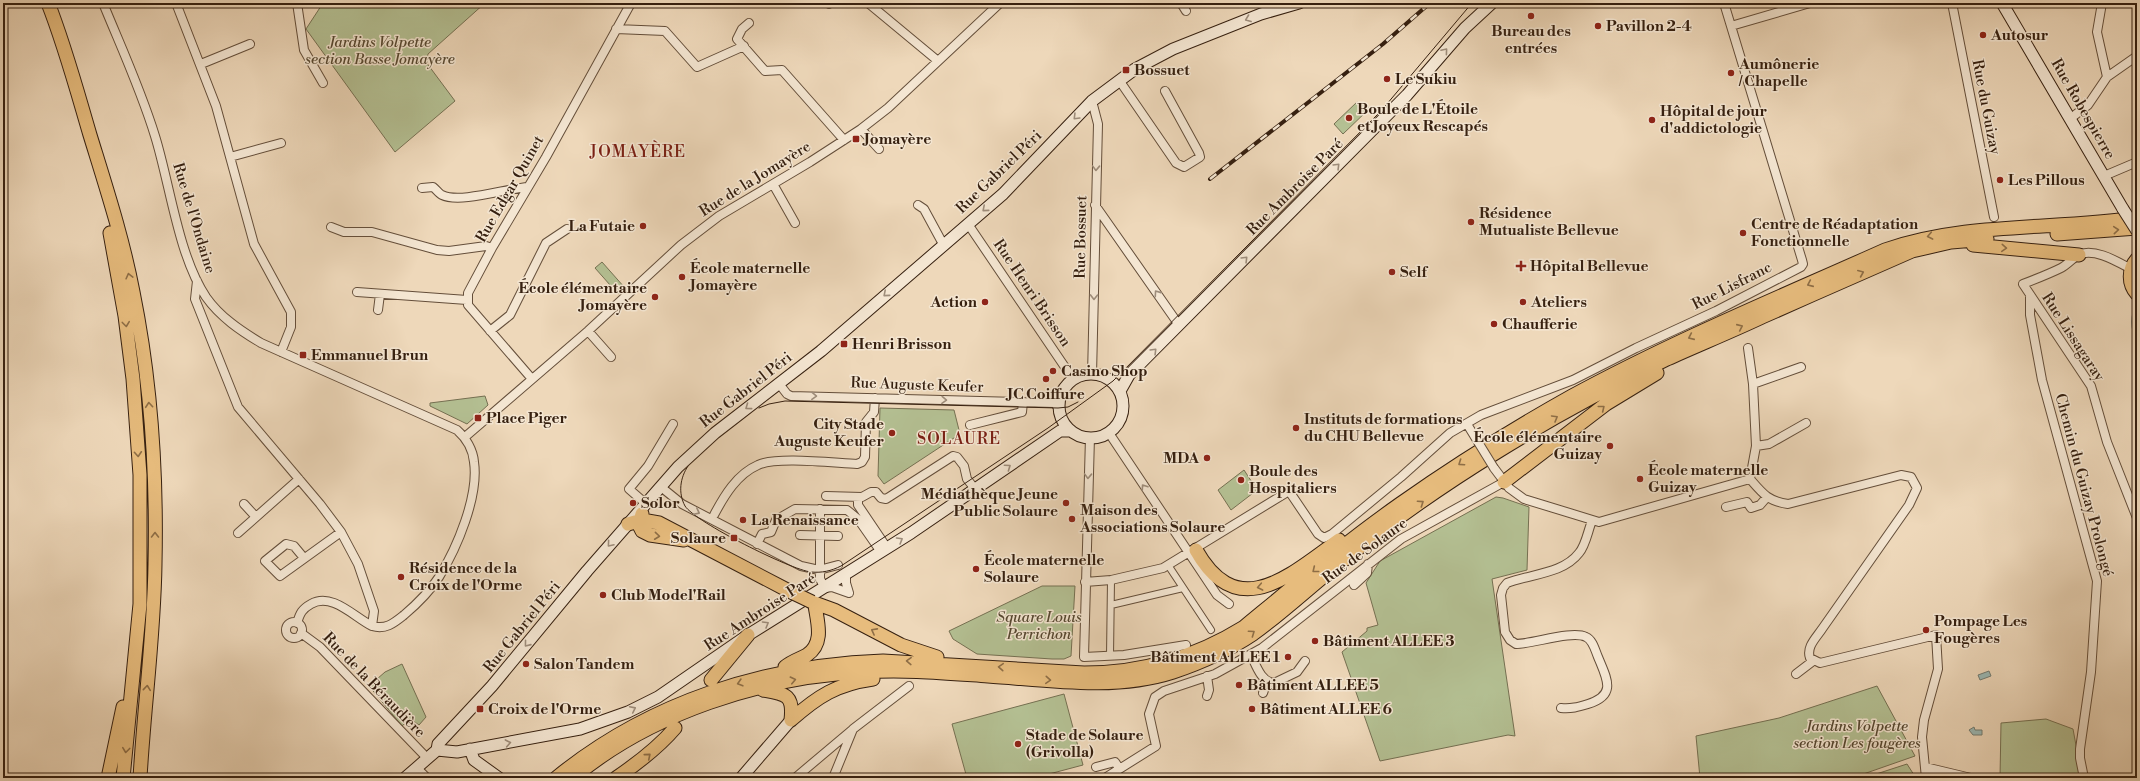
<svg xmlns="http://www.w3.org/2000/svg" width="2140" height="781" viewBox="0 0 2140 781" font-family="'Libre Bodoni',serif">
  <rect width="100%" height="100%" fill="#eed8ba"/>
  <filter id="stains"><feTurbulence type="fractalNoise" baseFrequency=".005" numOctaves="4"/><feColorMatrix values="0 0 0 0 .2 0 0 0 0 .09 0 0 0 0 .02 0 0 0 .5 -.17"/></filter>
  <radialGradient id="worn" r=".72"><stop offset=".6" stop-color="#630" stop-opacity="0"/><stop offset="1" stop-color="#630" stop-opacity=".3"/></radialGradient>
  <path fill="#b4c093" stroke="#757052" d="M323,3H485L428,54L426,62L455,101L395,152L306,29Z
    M1357,102L1370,108L1343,134L1334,124Z
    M602,262L625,288L618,294L595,268Z
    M485,396L488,405L467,424L430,406V403Z
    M880,408L954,410L960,434L884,484L878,476Z
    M1244,470L1257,490L1231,510L1218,490Z
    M1496,497L1503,498L1529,507L1527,570L1492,579L1515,736L1508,735L1380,761L1342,652L1367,631V628L1378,625L1366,583L1380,561Z
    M1042,586H1075L1071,656L1064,659H1052L977,654L953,639L949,631Z
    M402,664L426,717L419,725L410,719L402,726L369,686L385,672Z
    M1877,686L1915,756L1852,778H1700L1696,736L1779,718Z
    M1064,694L1083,765L1034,778H967L952,724Z
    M2046,719L2073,729L2082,778H2000L2001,723Z
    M1907,764L1916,778H1864Z"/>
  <path fill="#9bb9b5" stroke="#737c73" d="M1989,671L1991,676L1980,680L1978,675Z
    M1974,727L1975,730H1982V735H1973L1969,730Z"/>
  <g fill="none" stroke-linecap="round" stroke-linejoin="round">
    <path stroke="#737c73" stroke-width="2.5" d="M2137,303C2131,317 2131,327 2137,341"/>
    <g stroke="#644e3a" stroke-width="8">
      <path id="pedestrian" d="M1168,565L1211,630
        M1111,605L1183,588
        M1110,656L1111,580"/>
    </g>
    <g stroke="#644e3a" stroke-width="10">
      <path id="minor" d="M103,3C121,47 141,90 155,136C170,184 178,255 206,297C220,317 241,331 261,343L457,430C466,438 473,450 474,462C479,496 457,548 439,577C430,591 417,604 404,615C394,623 386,630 372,626C354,617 332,592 311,604C302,609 300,613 297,623
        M176,3L216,106L254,244L291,312V327L281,352
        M297,3L304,50L323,83
        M828,3L829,4
        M868,3L938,61
        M1181,3L1186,11
        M1952,3L1994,217
        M749,23L742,29L737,39L765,71L782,70L844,140
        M1731,26L1810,3
        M616,29L665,31L697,67L744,46
        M201,64L250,44
        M2107,77L2137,56
        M1119,80L1176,163L1184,167L1200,157L1199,153L1165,91
        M2071,118L2088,105L2107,77L2097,32L2102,3
        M861,129L879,149
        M230,157L281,143
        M2104,176L2137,162
        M773,184L795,223
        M422,188L433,187C436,189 439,194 442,195C460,204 508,188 528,187
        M918,205L924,209L943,244
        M1095,205L1179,325
        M968,224L1073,379
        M331,227L344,232H372L437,250L449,251L486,246L492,248
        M2131,269C2118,262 2094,247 2078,255C2072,259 2067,265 2061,268C2049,274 2036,279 2023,284L2091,386L2107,442L2137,518
        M197,281L195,299L238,407L320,504L341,532L358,564L374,611L372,626
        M357,292L467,300
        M2030,297V315L2042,380L2097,581L2091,672L2080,749V758L2084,778
        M378,310L380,294
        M490,331L510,315L546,243L567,229
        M588,331L611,357
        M1092,375L1098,124L1092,101
        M532,379L468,305V293L492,248L546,157L631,3
        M1753,384L1801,367
        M780,385L787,394L791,396L1054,403L1058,407
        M1467,424L1478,442
        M970,425L1022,412L1023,402
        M1109,433L1217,595L1229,604
        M465,437L588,331L681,245L719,216L810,162L861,129L888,108L1000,3
        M1090,437L1084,657L1124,655L1186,645
        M1756,446L1769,444L1806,423
        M1494,468L1509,488L1524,499L1599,522L1750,479L1756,446L1753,384L1748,348
        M1750,479C1763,494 1768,501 1788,504L1901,475L1911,477L1917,488L1909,505L1822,629C1816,638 1806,647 1810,658L1820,663L1936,635L1938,669L1924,720L1922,737L1926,778
        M661,487L682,504L801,566L819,570L838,565
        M826,496L862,497L871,492H876L881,498L886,499L953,456L957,457L964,466L967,479L975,489
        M858,497V505L887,548
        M645,503L629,489L648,466L673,424
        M244,504L256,517
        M1726,507L1747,502L1751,508L1760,505L1767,497
        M820,509V579L825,588L832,587L849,593
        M714,515C724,496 737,474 758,465C776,456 834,463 857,464L862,462L865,457L866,422L874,412L875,398
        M238,533L299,479
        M800,535L838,536
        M757,544L762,534L771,532L776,520L795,509L847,510L858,519L881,552
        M304,558L294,546L286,544L265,561L280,576L341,532
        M846,573V583L849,593
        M1085,582L1111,580L1163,568L1289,491L1318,534L1324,538L1332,534L1401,477L1450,433L1481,415L1573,380L1636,348L1716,311L1801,267L1803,264L1802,260L1724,3
        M1354,585L1367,573L1368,564
        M286 630a8 8 0 1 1 16 0a8 8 0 1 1-16 0Z
        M301,633L320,647L427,758
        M1251,655C1256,665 1261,682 1274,683L1297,672L1305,661
        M1796,674L1813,661
        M1263,693L1267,682
        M1207,696L1209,690L1207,676
        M1561,708C1571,709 1578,707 1588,704C1617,695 1607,679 1598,657C1595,650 1593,640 1586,637C1572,630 1533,644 1516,644L1510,640L1505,632L1501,595L1503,588L1507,583C1530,574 1563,574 1579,553C1586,545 1588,530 1592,521
        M1096,767L1115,762L1119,768
        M1925,767L1971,778
        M417,768L427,778
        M795,778L852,730
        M833,778L853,729L909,686
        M1105,778L1156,746L1149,714L1155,697L1164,691L1215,674L1262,648L1401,539L1504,482"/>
    </g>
    <g stroke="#362010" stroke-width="13">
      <path id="secondary" d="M2002,3L2123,209
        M1059 406a32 32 0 1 1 64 0a32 32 0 1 1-64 0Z
        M1120,391L1129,375L1407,95L1465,28L1492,3
        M470,749L474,760L499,778
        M437,750L457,752L580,729L628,712L658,697L748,635L911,533L1060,431H1071
        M405,778L437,750L438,744L492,686L587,571L678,467L715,433L821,351L1003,194L1092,101L1135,69L1173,49L1261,14L1299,3
        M741,778L791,720"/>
    </g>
    <g stroke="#362010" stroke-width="15">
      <path id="primary" d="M2137,259C2128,269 2128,284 2137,294"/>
    </g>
    <g stroke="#362010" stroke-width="15">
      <path id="trunk" d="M48,3C65,46 77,91 90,135C106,187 123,239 133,292C151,381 157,474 155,564C154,636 144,707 140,778
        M110,233L125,316L133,379L140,475V604L123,778
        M2057,234L2137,228
        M1973,245L2079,255
        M1504,482L1606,404L1657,373
        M642,514L639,525L642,531L650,535L684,540
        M628,524L642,520L659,523L789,591
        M1196,550C1238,625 1291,574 1339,540
        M812,602L834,610L901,645L937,657
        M785,667C792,661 800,659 807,655C825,643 817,621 815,605
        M711,680L748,635
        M763,690C785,694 794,694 791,720
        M791,720C818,696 837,684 873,679
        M108,778L123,707
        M556,778C649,702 766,665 883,661L1084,673C1142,673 1194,658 1244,627C1295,585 1346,542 1400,504C1455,465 1513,429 1572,396C1673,341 1780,297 1885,250C1966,222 2053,230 2137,218
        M573,778C650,713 763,677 862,672C904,669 946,673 988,676C1048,680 1114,691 1173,672C1200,663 1229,650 1253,634C1285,611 1314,583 1345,559C1393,520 1445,484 1497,452C1552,418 1609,387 1667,359C1698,345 1730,332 1762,317C1812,295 1861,273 1912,251L1951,242L1987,239
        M616,778C638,763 658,748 675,728"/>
    </g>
    <use href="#pedestrian" stroke="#f4e6d2" stroke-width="6"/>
    <use href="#minor" stroke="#f4e6d2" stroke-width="8"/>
    <use href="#secondary" stroke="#f4e6d2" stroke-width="11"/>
    <use href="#primary" stroke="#e7bc7d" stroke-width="13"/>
    <use href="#trunk" stroke="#e7bc7d" stroke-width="13"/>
    <path stroke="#362010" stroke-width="1" d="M759,408L769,404L785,401L1058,408L1068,407L1078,402
      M688,466C680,478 678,493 685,506C695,522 791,570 811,572C822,573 831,571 841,566L1048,428L1113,381L1381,111L1472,3"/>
    <g stroke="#362010" stroke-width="4">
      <path id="rail" d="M1210,179L1383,44L1430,3"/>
    </g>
    <use href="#rail" stroke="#f4e6d2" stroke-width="2.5" stroke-dasharray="8" stroke-linecap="butt"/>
    <g stroke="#644e3a" stroke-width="10" stroke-linecap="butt">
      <path id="minor-bridge" d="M1478,442L1494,468"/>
    </g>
    <g stroke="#362010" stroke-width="13" stroke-linecap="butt">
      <path id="secondary-bridge" d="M2123,209L2137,231"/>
    </g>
    <g stroke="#362010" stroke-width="15" stroke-linecap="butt">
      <path id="trunk-bridge" d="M789,591L812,602"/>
    </g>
    <use href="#minor-bridge" stroke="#f4e6d2" stroke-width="8"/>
    <use href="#secondary-bridge" stroke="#f4e6d2" stroke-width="11"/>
    <use href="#trunk-bridge" stroke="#e7bc7d" stroke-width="13"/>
  </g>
  <defs><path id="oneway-chevron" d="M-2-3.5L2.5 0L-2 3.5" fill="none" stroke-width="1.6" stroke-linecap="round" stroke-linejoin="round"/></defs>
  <g stroke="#9e8d7b">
    <use href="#oneway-chevron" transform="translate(1248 19) rotate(159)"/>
    <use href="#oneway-chevron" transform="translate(1445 51) rotate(-50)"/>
    <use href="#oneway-chevron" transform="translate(1076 117) rotate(135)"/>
    <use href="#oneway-chevron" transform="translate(1337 166) rotate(-45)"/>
    <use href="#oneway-chevron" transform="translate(1096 168) rotate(92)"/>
    <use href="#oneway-chevron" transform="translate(985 209) rotate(139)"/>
    <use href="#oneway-chevron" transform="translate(1245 259) rotate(-45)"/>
    <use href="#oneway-chevron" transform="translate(1157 293) rotate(-125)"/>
    <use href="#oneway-chevron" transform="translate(886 294) rotate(139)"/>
    <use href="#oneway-chevron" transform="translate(1094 297) rotate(91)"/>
    <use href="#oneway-chevron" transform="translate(1154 351) rotate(-45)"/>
    <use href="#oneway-chevron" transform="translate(814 396) rotate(2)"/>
    <use href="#oneway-chevron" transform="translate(944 400) rotate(2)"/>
    <use href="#oneway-chevron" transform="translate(748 407) rotate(144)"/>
    <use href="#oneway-chevron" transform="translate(1008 467) rotate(-35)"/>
    <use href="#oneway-chevron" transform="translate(1088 476) rotate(92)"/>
    <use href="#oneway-chevron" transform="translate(1144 487) rotate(-124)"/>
    <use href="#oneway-chevron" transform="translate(697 512) rotate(27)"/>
    <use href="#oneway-chevron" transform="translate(900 540) rotate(-31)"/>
    <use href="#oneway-chevron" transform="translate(610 544) rotate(130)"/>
    <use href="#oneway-chevron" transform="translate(766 624) rotate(-30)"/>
    <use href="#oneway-chevron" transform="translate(527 644) rotate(129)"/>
    <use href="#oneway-chevron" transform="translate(633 709) rotate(-26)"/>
    <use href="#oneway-chevron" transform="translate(508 743) rotate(-11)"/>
  </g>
  <g stroke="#8e6e46">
    <use href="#oneway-chevron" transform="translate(2116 230) rotate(-5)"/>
    <use href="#oneway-chevron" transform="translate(1930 236) rotate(169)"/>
    <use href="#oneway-chevron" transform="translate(2004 248) rotate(4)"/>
    <use href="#oneway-chevron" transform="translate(1861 273) rotate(-23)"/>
    <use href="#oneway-chevron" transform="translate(129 276) rotate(-104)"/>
    <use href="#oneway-chevron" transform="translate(1810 284) rotate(156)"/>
    <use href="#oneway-chevron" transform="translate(126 324) rotate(83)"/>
    <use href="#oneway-chevron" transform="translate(1740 327) rotate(-24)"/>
    <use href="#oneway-chevron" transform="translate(1691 337) rotate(156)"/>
    <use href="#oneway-chevron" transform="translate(149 405) rotate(-95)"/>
    <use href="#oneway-chevron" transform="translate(1602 408) rotate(-39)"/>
    <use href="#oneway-chevron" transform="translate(1555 418) rotate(-30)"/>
    <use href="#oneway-chevron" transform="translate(138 454) rotate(86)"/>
    <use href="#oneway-chevron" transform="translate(1461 463) rotate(146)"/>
    <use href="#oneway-chevron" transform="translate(1421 503) rotate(-34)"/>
    <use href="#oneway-chevron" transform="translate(155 535) rotate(-90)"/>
    <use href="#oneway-chevron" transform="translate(657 536) rotate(6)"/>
    <use href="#oneway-chevron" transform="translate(1315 570) rotate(141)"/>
    <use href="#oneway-chevron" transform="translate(1260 587) rotate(169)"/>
    <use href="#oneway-chevron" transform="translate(874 631) rotate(-152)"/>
    <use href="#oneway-chevron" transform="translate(1252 633) rotate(-35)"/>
    <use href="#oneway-chevron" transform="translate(909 661) rotate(-178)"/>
    <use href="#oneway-chevron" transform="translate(1001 667) rotate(-176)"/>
    <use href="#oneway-chevron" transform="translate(793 680) rotate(-13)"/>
    <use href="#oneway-chevron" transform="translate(1048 680) rotate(4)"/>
    <use href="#oneway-chevron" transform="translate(740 683) rotate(164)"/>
    <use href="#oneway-chevron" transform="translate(147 688) rotate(-84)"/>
    <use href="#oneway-chevron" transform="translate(126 750) rotate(97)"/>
    <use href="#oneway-chevron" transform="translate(648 756) rotate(-40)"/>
  </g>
  <g fill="#8f2418" stroke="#f4e6d2" stroke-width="1.5">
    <circle cx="1531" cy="16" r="4"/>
    <circle cx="1598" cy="26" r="4"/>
    <circle cx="1983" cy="35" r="4"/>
    <rect x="1122" y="66" width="8" height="8" rx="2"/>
    <circle cx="1731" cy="73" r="4"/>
    <circle cx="1387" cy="79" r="4"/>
    <circle cx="1349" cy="118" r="4"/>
    <circle cx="1652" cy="120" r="4"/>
    <rect x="852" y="135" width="8" height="8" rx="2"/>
    <circle cx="2000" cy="180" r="4"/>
    <circle cx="1471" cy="222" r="4"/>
    <circle cx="643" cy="226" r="4"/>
    <circle cx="1743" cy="233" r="4"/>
    <path d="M1519 260h4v4h4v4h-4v4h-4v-4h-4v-4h4z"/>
    <circle cx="1392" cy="272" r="4"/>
    <circle cx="682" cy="277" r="4"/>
    <circle cx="655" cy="297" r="4"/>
    <circle cx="985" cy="302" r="4"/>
    <circle cx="1523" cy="302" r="4"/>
    <circle cx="1494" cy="324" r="4"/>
    <rect x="840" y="340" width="8" height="8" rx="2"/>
    <rect x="299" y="351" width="8" height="8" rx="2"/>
    <circle cx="1053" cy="371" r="4"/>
    <circle cx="1046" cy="379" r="4"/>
    <rect x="474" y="414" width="8" height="8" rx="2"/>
    <circle cx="1296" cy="428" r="4"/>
    <circle cx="892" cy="433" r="4"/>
    <circle cx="1610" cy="446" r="4"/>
    <circle cx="1207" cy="458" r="4"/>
    <circle cx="1640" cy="479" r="4"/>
    <circle cx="1241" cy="480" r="4"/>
    <circle cx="633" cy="503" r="4"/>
    <circle cx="1066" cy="503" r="4"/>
    <circle cx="1072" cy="519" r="4"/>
    <circle cx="743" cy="520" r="4"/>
    <rect x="730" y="534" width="8" height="8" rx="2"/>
    <circle cx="976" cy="569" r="4"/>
    <circle cx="401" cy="577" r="4"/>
    <circle cx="603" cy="595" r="4"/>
    <circle cx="1926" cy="630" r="4"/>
    <circle cx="1315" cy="641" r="4"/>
    <circle cx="1288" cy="657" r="4"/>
    <circle cx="526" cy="664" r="4"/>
    <circle cx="1239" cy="685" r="4"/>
    <rect x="476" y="705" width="8" height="8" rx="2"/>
    <circle cx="1252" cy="709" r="4"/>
    <circle cx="1018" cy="744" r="4"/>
  </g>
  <g text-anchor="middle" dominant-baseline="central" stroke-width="3" stroke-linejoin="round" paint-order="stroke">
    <g font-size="15" font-weight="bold" fill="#362010" stroke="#f4e6d2" text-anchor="start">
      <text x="1606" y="26">Pavillon 2-4</text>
      <text x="1531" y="31" text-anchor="middle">Bureau des<tspan x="1531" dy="17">entrées</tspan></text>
      <text x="1991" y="35">Autosur</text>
      <text x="1739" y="64">Aumônerie<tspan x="1739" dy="17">/ Chapelle</tspan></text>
      <text x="1134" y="70">Bossuet</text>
      <text x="1395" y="79">Le Sukiu</text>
      <text x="1357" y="109">Boule de L'Étoile<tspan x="1357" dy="17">et Joyeux Rescapés</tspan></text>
      <text x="1660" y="111">Hôpital de jour<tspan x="1660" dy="17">d'addictologie</tspan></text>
      <text x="864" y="139">Jomayère</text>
      <text x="2008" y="180">Les Pillous</text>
      <text x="1479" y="213">Résidence<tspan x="1479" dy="17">Mutualiste Bellevue</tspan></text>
      <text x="1751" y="224">Centre de Réadaptation<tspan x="1751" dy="17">Fonctionnelle</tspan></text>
      <text x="635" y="226" text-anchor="end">La Futaie</text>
      <text x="1530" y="266">Hôpital Bellevue</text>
      <text x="690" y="268">École maternelle<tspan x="690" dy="17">Jomayère</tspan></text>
      <text x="1400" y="272">Self</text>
      <text x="647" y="288" text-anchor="end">École élémentaire<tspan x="647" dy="17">Jomayère</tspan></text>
      <text x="977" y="302" text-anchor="end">Action</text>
      <text x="1531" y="302">Ateliers</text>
      <text x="1502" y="324">Chaufferie</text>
      <text x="852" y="344">Henri Brisson</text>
      <text x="311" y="355">Emmanuel Brun</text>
      <text x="1061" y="371">Casino Shop</text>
      <text x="1046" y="394" text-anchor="middle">JC Coiffure</text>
      <text x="486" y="418">Place Piger</text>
      <text x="1304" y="419">Instituts de formations<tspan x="1304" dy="17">du CHU Bellevue</tspan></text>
      <text x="884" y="424" text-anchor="end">City Stade<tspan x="884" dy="17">Auguste Keufer</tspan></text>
      <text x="1602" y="437" text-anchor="end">École élémentaire<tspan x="1602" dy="17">Guizay</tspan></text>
      <text x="1199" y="458" text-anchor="end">MDA</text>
      <text x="1648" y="470">École maternelle<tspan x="1648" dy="17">Guizay</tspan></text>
      <text x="1249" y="471">Boule des<tspan x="1249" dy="17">Hospitaliers</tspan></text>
      <text x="1058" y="494" text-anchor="end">Médiathèque Jeune<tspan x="1058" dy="17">Public Solaure</tspan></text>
      <text x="641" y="503">Solor</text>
      <text x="1080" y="510">Maison des<tspan x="1080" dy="17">Associations Solaure</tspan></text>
      <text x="751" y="520">La Renaissance</text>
      <text x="726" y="538" text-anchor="end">Solaure</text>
      <text x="984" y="560">École maternelle<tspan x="984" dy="17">Solaure</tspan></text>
      <text x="409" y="568">Résidence de la<tspan x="409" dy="17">Croix de l'Orme</tspan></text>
      <text x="611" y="595">Club Model'Rail</text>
      <text x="1934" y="621">Pompage Les<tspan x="1934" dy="17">Fougères</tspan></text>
      <text x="1323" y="641">Bâtiment ALLEE 3</text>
      <text x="1280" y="657" text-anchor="end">Bâtiment ALLEE 1</text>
      <text x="534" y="664">Salon Tandem</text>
      <text x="1247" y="685">Bâtiment ALLEE 5</text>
      <text x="488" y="709">Croix de l'Orme</text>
      <text x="1260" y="709">Bâtiment ALLEE 6</text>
      <text x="1026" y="735">Stade de Solaure<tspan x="1026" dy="17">(Grivolla)</tspan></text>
    </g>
    <g font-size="15" font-style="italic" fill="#564831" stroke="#f4e6d2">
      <text x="380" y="42">Jardins Volpette<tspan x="380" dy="17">section Basse Jomayère</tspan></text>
      <text x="1039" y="617">Square Louis<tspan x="1039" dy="17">Perrichon</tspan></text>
      <text x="1857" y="726">Jardins Volpette<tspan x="1857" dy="17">section Les fougères</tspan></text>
    </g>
    <g font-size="15" fill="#362010" stroke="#f4e6d2">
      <text transform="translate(1986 107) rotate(79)">Rue du Guizay</text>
      <text transform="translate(2083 109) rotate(60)">Rue Robespierre</text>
      <text transform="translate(999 172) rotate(-44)">Rue Gabriel Péri</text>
      <text transform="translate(755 179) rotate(-32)">Rue de la Jomayère</text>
      <text transform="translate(1295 187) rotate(-45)">Rue Ambroise Paré</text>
      <text transform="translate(510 189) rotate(-60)">Rue Edgar Quinet</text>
      <text transform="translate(194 218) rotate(73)">Rue de l'Ondaine</text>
      <text transform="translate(1081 237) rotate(-89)">Rue Bossuet</text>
      <text transform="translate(1732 286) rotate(-27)">Rue Lisfranc</text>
      <text transform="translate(1032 293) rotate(56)">Rue Henri Brisson</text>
      <text transform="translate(2073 337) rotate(57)">Rue Lissagaray</text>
      <text transform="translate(917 385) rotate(2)">Rue Auguste Keufer</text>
      <text transform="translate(746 390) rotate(-38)">Rue Gabriel Péri</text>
      <text transform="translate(2084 485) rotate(75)">Chemin du Guizay Prolongé</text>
      <text transform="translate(1365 551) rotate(-36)">Rue de Solaure</text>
      <text transform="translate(760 612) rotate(-33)">Rue Ambroise Paré</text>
      <text transform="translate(522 627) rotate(-51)">Rue Gabriel Péri</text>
      <text transform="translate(374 685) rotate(46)">Rue de la Béraudière</text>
    </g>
    <g font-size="16" letter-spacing="1" fill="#7a1f14" stroke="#f4e6d2">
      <text x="638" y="152">JOMAYÈRE</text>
      <text x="959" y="439">SOLAURE</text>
    </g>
  </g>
  <rect width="2140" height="781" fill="none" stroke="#eed8ba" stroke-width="16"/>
  <rect x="4" y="4" width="2132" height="773" fill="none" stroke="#362010" stroke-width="2"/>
  <rect x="8" y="8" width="2124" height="765" fill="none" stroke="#362010"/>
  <rect width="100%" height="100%" filter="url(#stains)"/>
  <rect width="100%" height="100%" fill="url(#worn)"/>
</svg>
